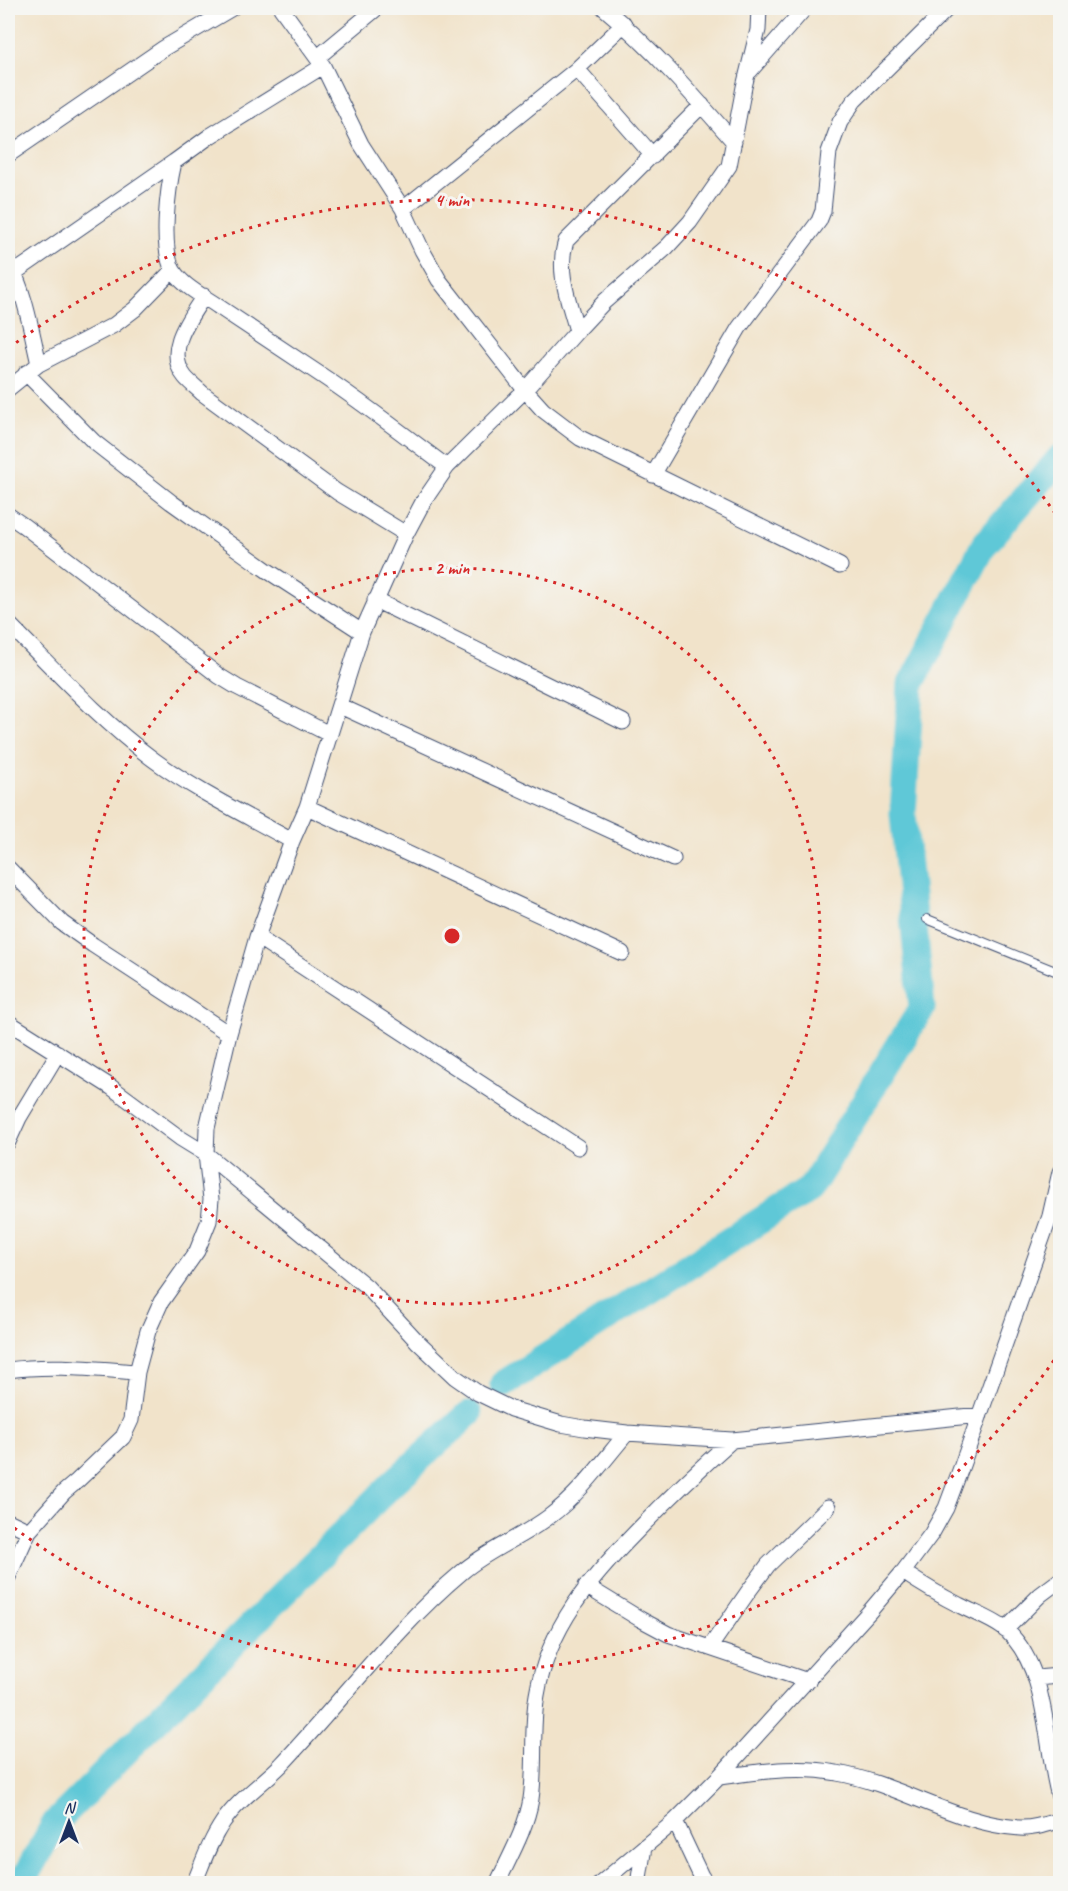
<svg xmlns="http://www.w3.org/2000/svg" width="1068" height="1891" viewBox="0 0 1068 1891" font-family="Caveat,sans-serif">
  <rect width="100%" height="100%" fill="#f6f6f2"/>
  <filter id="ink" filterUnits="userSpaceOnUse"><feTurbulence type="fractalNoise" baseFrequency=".0167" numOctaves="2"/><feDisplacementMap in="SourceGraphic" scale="12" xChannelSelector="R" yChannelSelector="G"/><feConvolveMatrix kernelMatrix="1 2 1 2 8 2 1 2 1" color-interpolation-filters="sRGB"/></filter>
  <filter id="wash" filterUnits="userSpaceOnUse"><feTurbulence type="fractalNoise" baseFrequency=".008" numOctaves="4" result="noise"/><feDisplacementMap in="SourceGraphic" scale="24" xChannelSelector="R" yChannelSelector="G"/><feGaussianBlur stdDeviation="1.35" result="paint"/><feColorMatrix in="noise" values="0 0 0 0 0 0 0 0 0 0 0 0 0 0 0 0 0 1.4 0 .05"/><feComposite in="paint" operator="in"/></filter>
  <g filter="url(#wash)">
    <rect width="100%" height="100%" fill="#f1e3ca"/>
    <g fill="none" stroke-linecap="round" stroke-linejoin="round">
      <path stroke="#5ec8d7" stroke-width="27" d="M503,1384L810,1189L922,1008L903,814L911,684L984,545L1060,458
        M21,1884L55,1823L395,1481L469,1414"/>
    </g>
  </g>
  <g filter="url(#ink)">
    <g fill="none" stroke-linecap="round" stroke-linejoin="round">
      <g stroke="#3b4a6e" stroke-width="10">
        <path id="lane" d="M927,919L1060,973"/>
      </g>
      <g stroke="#3b4a6e" stroke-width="17">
        <path id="street" d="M281,8L323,66L361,144L403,209L422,250L439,280L525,390L543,410L580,438L840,566
          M604,8C651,47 693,95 734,142
          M318,57L377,8
          M323,66L210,136L174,162C168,188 160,246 173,270C182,286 205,297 219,307C252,329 285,351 318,373C362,402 404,435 447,467
          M577,69L653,156
          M750,71L805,8
          M8,155L164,48L232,8
          M403,209L577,69L624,24
          M8,261C25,291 31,330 39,364L8,389
          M14,273L174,162
          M204,296C189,319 164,351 185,377C190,383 197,388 202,393L337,492L406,534
          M577,331C569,301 556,271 566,241L702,105
          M39,364L114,325L135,309L173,270
          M26,373L94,442L171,502L268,571L362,632
          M653,475L739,328L819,221L823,211L829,152L840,122L854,101L948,8
          M8,515L24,526L219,676L237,687L329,734
          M375,600L623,722
          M8,623C55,670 100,720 154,760C196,791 246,815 292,841
          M340,706L673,859
          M307,807L622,953
          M8,868L62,923L93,945L229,1034
          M257,937L578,1147
          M8,1022L111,1087L180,1138L206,1154L367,1287L417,1341L455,1377L478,1393L511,1409L561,1424L584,1428L627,1433L732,1440L980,1415
          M8,1142L19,1118L58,1053
          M8,1370C51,1364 94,1369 137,1372
          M8,1521L29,1531
          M903,1572C921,1584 939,1595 959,1605C974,1613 995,1620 1007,1631C1050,1671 1044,1747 1060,1800
          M8,1577L29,1531L64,1492L77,1481L123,1437L131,1420L137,1372L148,1331L161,1302L197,1251L209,1221L211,1199L206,1154L207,1128L229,1034L257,937L292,841L307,807L362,632L406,534L423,502L447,467L525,390L577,331L605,301L667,247L690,222L729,166L744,87L758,30L759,8
          M586,1586L640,1619L668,1634L808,1681
          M1005,1630L1040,1595L1060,1580
          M710,1647L748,1592L768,1565L828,1507
          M1036,1678L1060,1676
          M719,1777C758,1772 798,1765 837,1773C900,1784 956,1824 1020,1828C1034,1829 1047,1824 1060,1820
          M675,1821L701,1876L707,1884
          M194,1884C203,1862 210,1841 223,1822C239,1799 262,1784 281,1765C342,1701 394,1629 462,1572C489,1549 521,1538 550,1516C580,1494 603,1461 627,1433
          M497,1884C510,1856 526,1829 531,1799C536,1765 531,1729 537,1695C548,1627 591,1578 637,1531C668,1499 699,1469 732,1440
          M600,1884L675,1821L719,1777L870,1611L903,1572L932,1533L946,1508L961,1468L1050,1216L1060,1172
          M638,1884L644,1847"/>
      </g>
      <use href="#lane" stroke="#fff" stroke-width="8"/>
      <use href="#street" stroke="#fff" stroke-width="15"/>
    </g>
  </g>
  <g fill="none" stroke="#d62828" stroke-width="3" stroke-dasharray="3 6">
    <circle cx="452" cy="936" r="368"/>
    <path d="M1059 1353A736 736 0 0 1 9 1524M9 348A736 736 0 0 1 1059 519"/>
  </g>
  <circle cx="452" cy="936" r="9" fill="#d62828" stroke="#f6f6f2" stroke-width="3"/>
  <g font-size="18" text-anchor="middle" font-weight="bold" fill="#d62828" stroke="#f6f6f2" stroke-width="6" stroke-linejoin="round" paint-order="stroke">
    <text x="452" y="206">4 min</text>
    <text x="452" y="574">2 min</text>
  </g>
  <rect width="1068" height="1891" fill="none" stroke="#f6f6f2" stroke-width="30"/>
  <g transform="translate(69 1822)" stroke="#f6f6f2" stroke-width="4.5" paint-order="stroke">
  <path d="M0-4.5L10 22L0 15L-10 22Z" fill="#1b2f5e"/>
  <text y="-9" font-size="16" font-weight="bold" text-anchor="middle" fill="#1b2f5e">N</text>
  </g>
</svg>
